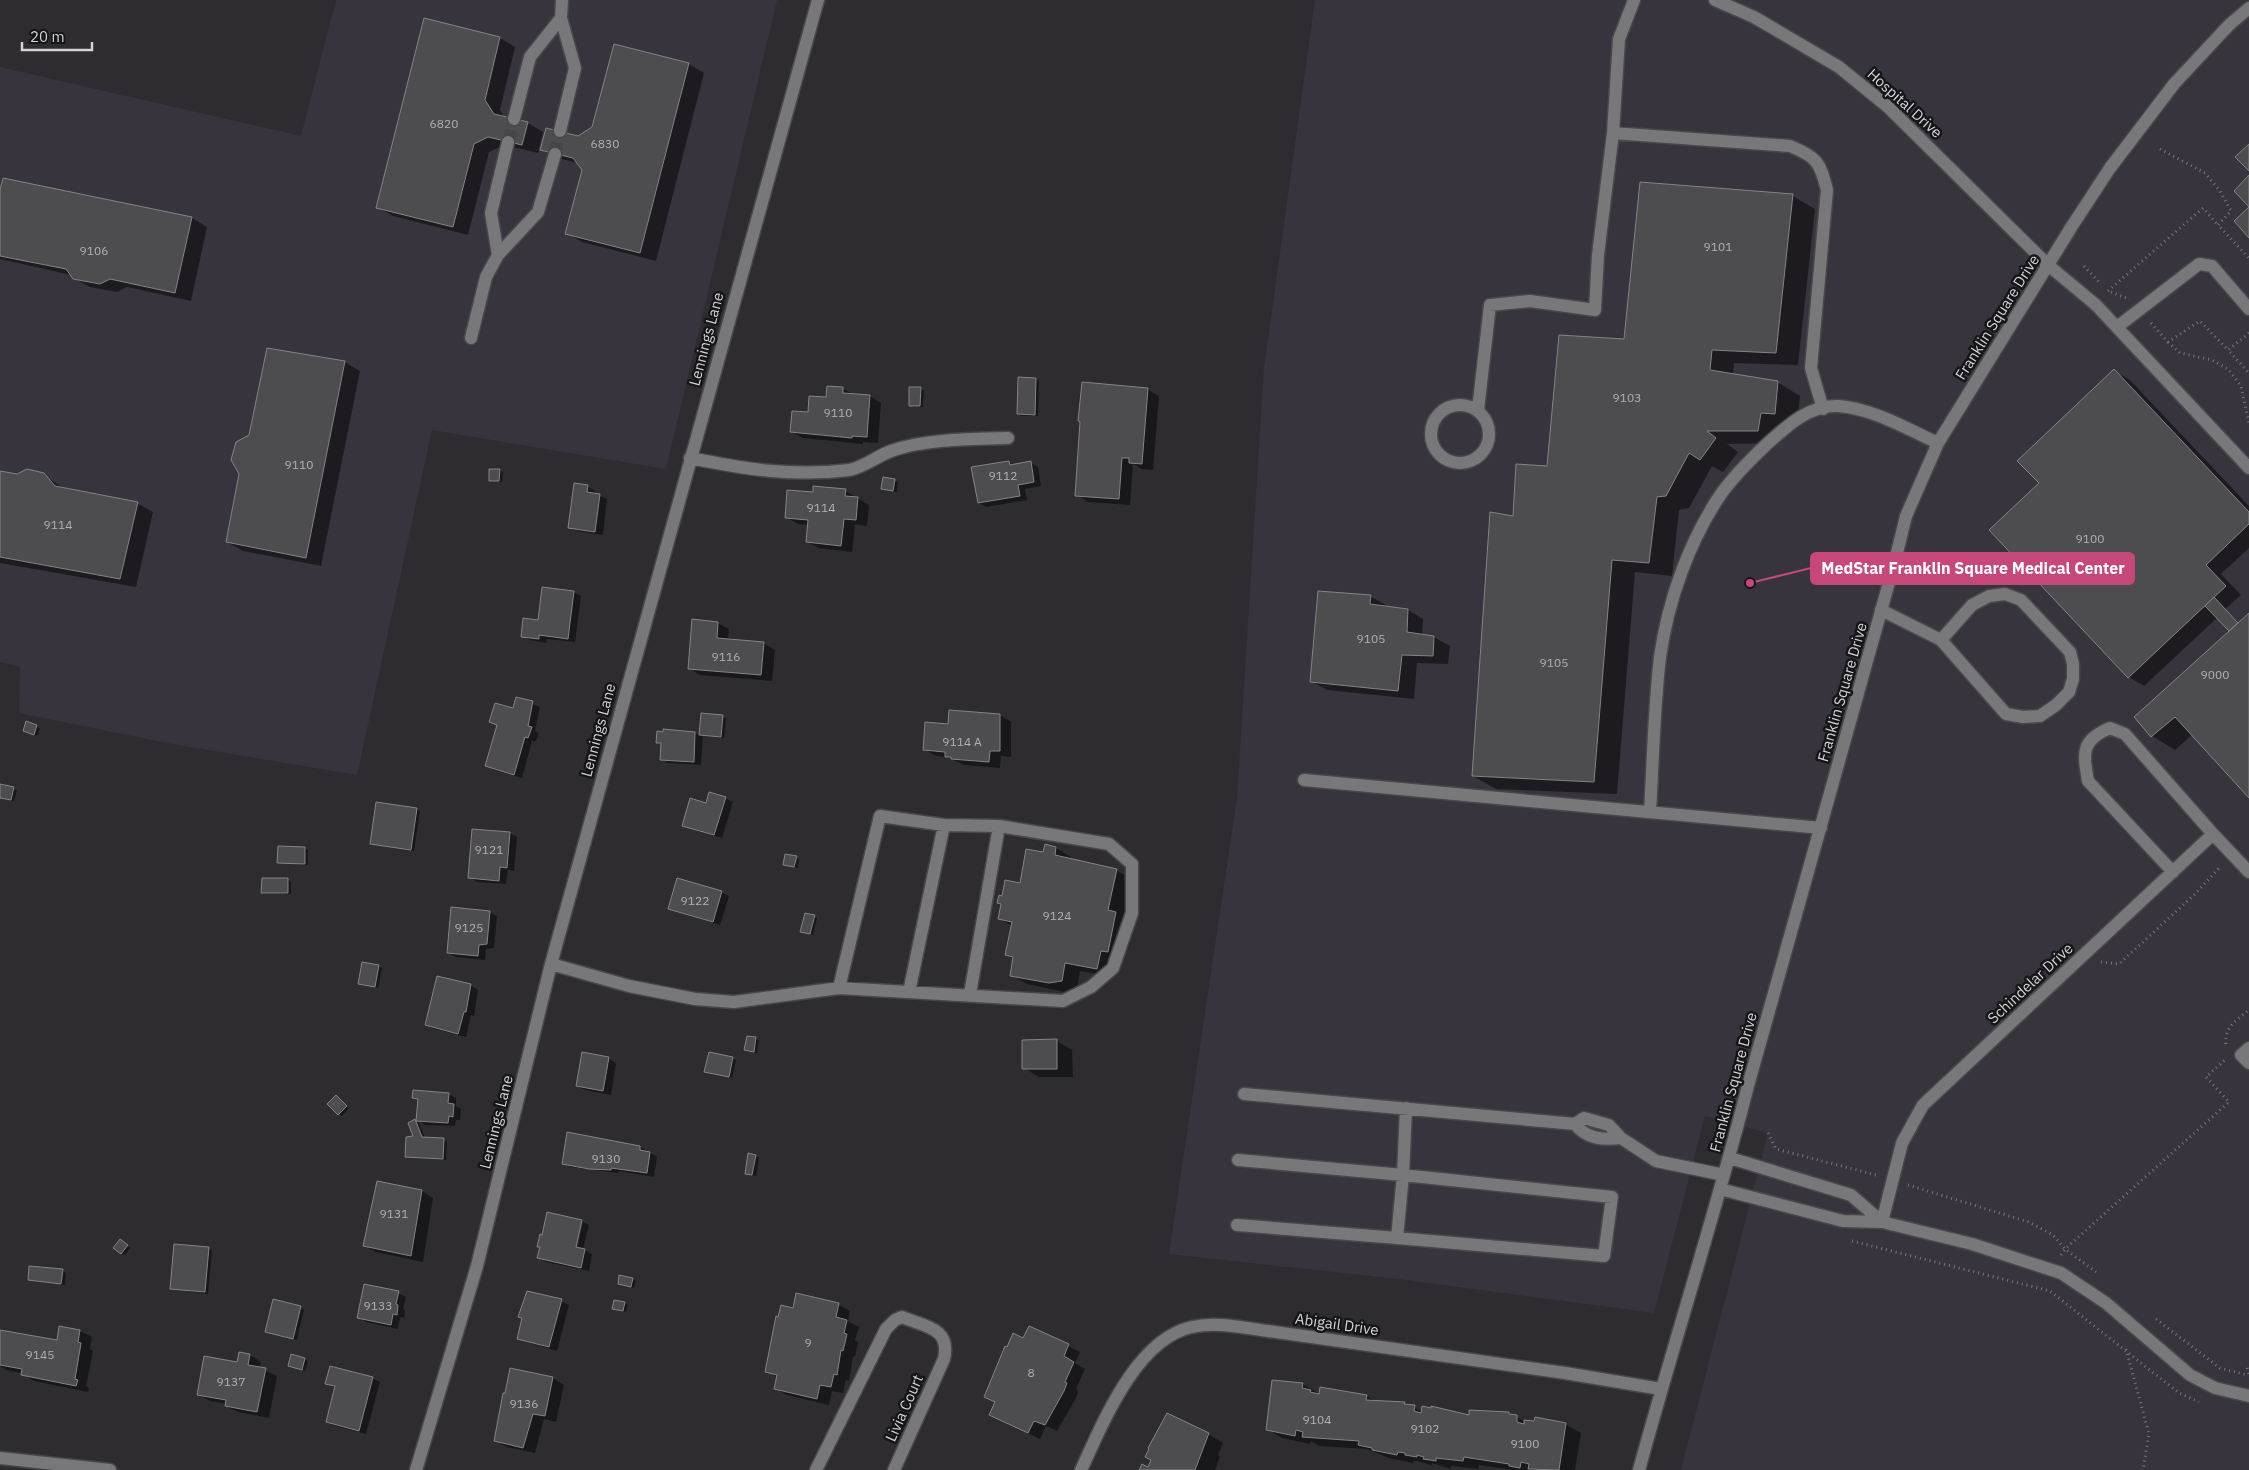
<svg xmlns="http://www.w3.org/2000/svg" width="2249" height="1470" viewBox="0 0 2249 1470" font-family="'IBM Plex Sans',sans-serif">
  <rect width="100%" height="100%" fill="#2e2c30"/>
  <path fill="#38343d" d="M336,0H777L666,469L432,430L357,775L167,743L19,713L20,667L0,662V67L301,136Z
    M1315,0H2249V1470H1681L1768,1133L1705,1116L1654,1313L1398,1279L1169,1254L1237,798L1264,368Z"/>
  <path fill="#0007" d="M425,20L500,38L515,47L500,110L505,118L528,123L543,132L538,153L504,145L489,152L468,235L393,216L378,208Z
    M689,64L704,73L656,261L582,242L567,233L583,170L578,163L557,158L542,149L578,137Z
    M4,179L192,218L207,227L191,301L127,287L117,292L90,287L74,278L71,275L0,259V196Z
    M1793,196L1815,209L1798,365L1734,363L1733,375L1777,382L1800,396L1797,426H1783L1780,443L1727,444L1738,452L1723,472L1712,466L1689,508L1679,510L1672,576L1635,572L1617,794L1496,789L1473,776L1514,517L1548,468L1625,340Z
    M345,362L360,371L321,566L243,551L227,542L250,436Z
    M2114,371L2130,380L2249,506V548L2221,574L2241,595L2225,609L2239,624L2249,614V796L2193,734L2175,750L2152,736L2136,717L2231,631L2218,617L2144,686L2129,677L2041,484Z
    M1035,379L1039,381L1038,416H1022L1018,414Z
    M842,388L854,395L870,396L881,403L878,443L863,442V444L803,438L792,432L809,414Z
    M920,389L924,390L923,407H913L910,405Z
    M1147,389L1159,396L1153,470L1142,469L1133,464L1130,505L1088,502L1077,495Z
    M1009,462L1014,465L1031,463L1038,467L1041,486L1025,489L1027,500L986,507L979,503Z
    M499,470L503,472L502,482L490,480Z
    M0,472L17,475L43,474L64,489L137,503L153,512L136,587L0,563Z
    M884,479L898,482L897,492L886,490Z
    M587,486L595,491L594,494L607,499L603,535L577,531L569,527Z
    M814,488L846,491L869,505L867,526L855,524L852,552L819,548L807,542L809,525L798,524L786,517L814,493Z
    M573,592L581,596L575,642L547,639L546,643L530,640L522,636Z
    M1370,596L1386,605V607L1408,610L1423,619L1422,636L1434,637L1450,646L1448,664L1417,663L1414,699L1327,690L1311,681Z
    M717,623L729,629L728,640L763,643L775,650L772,681L700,675L689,668Z
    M517,698L540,707L535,731L539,733L536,741H532L522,778L494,770L487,766L498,726L491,722L514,709Z
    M702,715L726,718L724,738L703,736L701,765L668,763L661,759L662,745L657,742L664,731L695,733L700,736Z
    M1000,715L1011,722V757L1001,756L1000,768L964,765L947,757L936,756L924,749L949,725Z
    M27,723L40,728L37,736L28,732Z
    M0,785L17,790L14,801L0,798Z
    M725,798L733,802L722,838L691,829L684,825L706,804Z
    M416,809L420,811L414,851L372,843Z
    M510,833L517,837L514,871L508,870L506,884L477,882L470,877Z
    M1046,846L1056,848L1071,857V860L1116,870L1132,879L1124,918L1131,922L1123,960L1116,959L1112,977L1080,971L1077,989L1065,992L1027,984L1011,975L1014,959L1007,955L1012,926L1000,919L1002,905L998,903L1021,885L1044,853Z
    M305,848L308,850V865L278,862Z
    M796,857L799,859L798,868L784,864Z
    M288,880L291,882V894H266L263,892Z
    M721,892L729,896L720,925L677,912L670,908Z
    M489,912L497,916L494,948L486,949L485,960L456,957L448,953Z
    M814,916L817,918L813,935L802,931Z
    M378,966L382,968L378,988L359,984Z
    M470,985L478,990L474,1016L471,1015L466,1037L434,1029L426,1025Z
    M756,1039L759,1040L757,1053L746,1050Z
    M1057,1041L1072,1050L1073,1077H1039L1024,1068Z
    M710,1053L736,1060L732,1078L706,1071Z
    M583,1054L609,1059L616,1063L611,1095L585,1090L577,1086Z
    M448,1094L456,1098V1106L461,1109L460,1120H456L455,1126L425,1125L418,1120L425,1139L447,1141L446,1160L406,1156L414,1137L415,1121L418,1122L419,1100L414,1097Z
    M337,1097L349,1108L342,1116L339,1114Z
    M640,1147L657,1157L654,1177L619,1171L618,1173L570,1167L563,1163Z
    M756,1156L759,1158L756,1176L746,1173Z
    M422,1191L433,1198L423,1262L376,1252L365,1246Z
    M548,1214L582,1221H580L573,1252L576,1253L583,1222L589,1225L583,1249L592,1254L589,1271L546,1262L539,1258L541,1248L539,1247L541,1236L543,1237Z
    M123,1242L130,1248L125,1255L121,1253Z
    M208,1249L212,1250L208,1294L171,1289Z
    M63,1271L66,1273L65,1285L29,1280Z
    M633,1279L636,1281L634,1288L619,1284Z
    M398,1293L406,1297L403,1309L405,1310L404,1318L400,1317L398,1329L366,1322L358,1317Z
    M797,1295L839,1305L850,1311L848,1321L859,1327L855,1340L858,1342L855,1357L853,1356L849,1381L846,1380L843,1393L832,1391L829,1405L787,1395L776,1388L778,1378L767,1371L794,1309Z
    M274,1301L304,1309L297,1340L267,1332Z
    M561,1301L569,1305L557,1351L526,1342L518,1338Z
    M625,1303L628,1305L626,1312L613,1308Z
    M60,1327L80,1331L92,1337L90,1349L93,1351L86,1386L89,1388L88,1392L34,1381L22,1373L6,1370L0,1366V1334L58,1341Z
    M1030,1327L1080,1352L1075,1363L1085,1369L1076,1389L1078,1391L1076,1398L1057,1431L1046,1426L1040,1439L1002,1421L996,1403L986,1397L1008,1348L1024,1340Z
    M240,1353L250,1355L261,1362L260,1368L277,1376L269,1418L238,1412L226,1406L227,1404L210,1401L198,1394L238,1364Z
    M304,1359L308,1361L305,1371L290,1366Z
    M511,1369L553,1378L564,1385L556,1422L544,1419L535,1453L507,1447L495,1441Z
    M372,1378L380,1382L366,1434L335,1426L327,1422L336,1388L327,1383Z
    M1302,1384L1318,1393L1317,1395H1320L1322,1389L1367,1396L1377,1402L1404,1404L1422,1411L1470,1417L1509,1414L1524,1421L1565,1424L1581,1433L1575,1470H1513L1479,1465V1469L1451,1466V1469L1435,1464L1432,1463V1465L1417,1461H1413V1463L1389,1458L1367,1449L1319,1446L1311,1441L1310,1444L1282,1438L1267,1429Z
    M1208,1434L1223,1443L1218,1455L1220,1456L1215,1470H1141L1149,1469Z"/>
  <path fill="#4d4c4f" stroke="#858387" d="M424,18L500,37L485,100L494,114L528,122L522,145L488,137L474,144L453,227L376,208Z
    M614,44L689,63L640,253L565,234L582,170L573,158L540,150L546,128L578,136L592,127Z
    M2249,144V171L2235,157Z
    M2249,175V238L2234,221L2249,207L2234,191Z
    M3,178L192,217L175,293L110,279L100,284L73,279L66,269L0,256V190Z
    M1640,182L1793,194L1776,353L1712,350L1710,370L1778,381L1775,414L1761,413L1758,431H1707L1716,438L1700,460L1689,453L1666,496L1657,497L1649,563L1612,560L1594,782L1472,776L1490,512L1513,516L1516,464L1547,466L1559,335L1624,339Z
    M267,348L345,361L306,558L226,542L239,474L231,460L236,442L249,435Z
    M2114,369L2249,512V524L2206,565L2226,586L2128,678L1989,530L2039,483L2017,461Z
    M1018,377L1036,378L1035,415L1017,414Z
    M1082,382L1148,388L1142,464L1129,463V458H1122L1119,499L1075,496L1080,422L1078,421Z
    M827,386L843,387V393L870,395L867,437L852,436V438L790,432L792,411L808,412L809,396L826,397Z
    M909,387H921L920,406H909Z
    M1009,461L1010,465L1031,461L1034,482L1018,485L1020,496L978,503L971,467Z
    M27,469L44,473L55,486L138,502L120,579L0,557V471L17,474Z
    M489,469H500L499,481H489Z
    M883,477L895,479L893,491L881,489Z
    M574,483L588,485L587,492L600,494L595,532L568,528Z
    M813,486L846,489L845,496L858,497L856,520L844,519L841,546L806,542L808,520L785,518L787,490L813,492Z
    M542,587L574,591L568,639L539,635V639L521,637L523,618L538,620Z
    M1318,591L1371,595L1370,604L1408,609L1407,632L1434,636L1433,656L1402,655L1398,691L1310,682Z
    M2214,597L2238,623L2229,631L2205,606Z
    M2249,613V798L2175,717L2151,737L2134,717Z
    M692,619L718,622L717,638L764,642L761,675L688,669Z
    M516,697L533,701L528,726L532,727L528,738L525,737L514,775L485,766L497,725L489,722L495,703L513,708Z
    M949,710L1000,714V751H990L989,762L951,759V757H945V752L923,750L925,722L948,724Z
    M701,713L723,715L721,737L699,735Z
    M26,721L37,725L34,735L23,731Z
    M663,729L695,732L694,762L660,760L661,743H656L657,731L663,732Z
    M0,784L14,787L11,800L0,798Z
    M709,792L726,797L714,835L682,826L690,798L706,803Z
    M376,802L417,808L411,850L370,844Z
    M472,829L510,832L507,868L500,867L499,881L468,878Z
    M1045,844L1056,847L1055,855L1117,869L1108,910L1116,912L1108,952L1101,951L1097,969L1065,963L1062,981L1049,983L1010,976L1013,957L1005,955L1012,922L998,919L1001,904L997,903L999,895L1002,896L1005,880L1020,883L1026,849L1043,852Z
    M278,846L305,847V864L277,863Z
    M785,854L797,856L794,867L783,865Z
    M262,878H288V893H261Z
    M677,878L722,891L713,922L668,909Z
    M451,907L490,911L487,944L479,945L478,956L447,953Z
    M805,913L815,915L810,934L800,932Z
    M362,962L379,965L375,987L358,984Z
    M437,976L471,984L466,1012H464L458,1034L425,1025Z
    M747,1036L756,1037L754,1052L744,1050Z
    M1057,1039V1069H1022V1040Z
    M582,1052L609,1057L603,1091L576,1086Z
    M709,1052L733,1057L729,1077L704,1072Z
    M413,1090L449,1093L448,1103L454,1104L453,1117L449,1116L448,1123L416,1121L418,1099L412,1098Z
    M336,1095L347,1106L338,1115L327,1104Z
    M415,1119L422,1137L444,1138L443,1159L405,1157L406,1137L413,1136L408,1123Z
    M567,1132L640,1146V1150L650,1152L647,1173L611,1168V1170L589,1169L562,1164Z
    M748,1153L756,1155L752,1175L745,1174Z
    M377,1181L422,1190L411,1256L363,1246Z
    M547,1212L582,1220L576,1247L585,1249L581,1268L537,1258L540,1247H537L540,1234L542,1235Z
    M120,1239L128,1245L121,1254L113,1248Z
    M174,1244L209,1247L205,1292L170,1289Z
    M29,1266L63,1269L61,1284L28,1280Z
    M619,1275L633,1278L631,1287L618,1284Z
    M364,1284L399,1291L396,1304L398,1305L397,1315L393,1314L391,1325L357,1318Z
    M527,1291L562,1299L549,1347L517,1339L522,1318L518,1317Z
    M796,1293L839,1303L836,1317L847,1320L844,1333L847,1334L843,1351L841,1350L837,1375L834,1374L831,1387L820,1385L817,1399L774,1389L777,1375L765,1372L776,1316L778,1317L781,1305L793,1308Z
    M273,1299L301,1306L293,1339L265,1332Z
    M614,1300L625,1302L623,1311L612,1309Z
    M59,1326L80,1330L78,1342L81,1343L75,1379L78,1380L76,1386L21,1375L22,1369L0,1365V1330L57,1340Z
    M1029,1326L1069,1344L1064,1356L1074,1362L1065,1382L1067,1383L1064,1391L1045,1425L1034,1421L1028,1433L989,1415L995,1402L984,1397L1005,1346L1007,1347L1013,1333L1023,1338Z
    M239,1352L250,1354L248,1365L266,1368L257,1412L225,1406L226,1400L197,1395L204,1356L237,1362Z
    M291,1354L305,1358L302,1370L288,1366Z
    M330,1366L373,1377L359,1431L326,1422L335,1386L325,1384Z
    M510,1368L553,1377L545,1416L533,1414L523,1448L494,1441L503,1393H505Z
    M1272,1380L1303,1383L1302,1388L1311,1390L1310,1392L1319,1394L1320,1387L1367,1395L1366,1400L1405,1402L1404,1404L1415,1405L1414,1411L1421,1413L1422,1406L1431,1408V1406L1469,1415V1410L1509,1412V1414L1517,1415V1422L1524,1424V1420L1534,1421L1535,1417L1566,1423L1559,1470L1528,1469L1529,1464L1521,1462L1520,1468L1509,1466V1464L1464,1457L1463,1461L1436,1458V1461L1423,1459L1424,1457L1417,1455V1457L1405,1455V1453L1398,1452L1397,1455L1372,1450V1448L1358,1445L1359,1441L1302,1437L1303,1432L1296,1430L1295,1436L1266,1430Z
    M1167,1413L1209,1433L1195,1470H1139L1142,1464L1148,1467L1151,1460L1145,1457L1149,1449L1148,1448Z"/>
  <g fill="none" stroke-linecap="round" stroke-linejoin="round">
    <path stroke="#474549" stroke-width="12" stroke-dasharray="12 6" stroke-linecap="butt" d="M508,142L514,119
      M555,154L560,131"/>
    <g stroke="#48474a" stroke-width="15">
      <path id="minor" d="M1715,0L1754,17L1839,67L1888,107L2048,265L2096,305L2249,468
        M514,119L530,57L561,18
        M560,131L575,68L561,18L562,0
        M1613,133L1790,146C1817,157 1820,162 1827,190L1811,368L1823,409
        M498,255L491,213L508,142
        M2117,327L2199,264L2212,266L2249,309
        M471,338L486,277L498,255L538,212L555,154
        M1431 434a29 29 0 1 1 58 0a29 29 0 1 1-58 0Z
        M1478,410L1490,305L1530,301L1595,310L1598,255L1613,133L1619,39L1634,0
        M690,458C745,469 792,477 849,470C863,468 877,456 891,451C924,439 972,439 1008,438
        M1881,610L1941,640L2006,714L2023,717L2040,716L2056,705L2069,692L2073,679V664L2070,652L2021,600L2005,594L1989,596L1972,605L1941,640
        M1304,780L1821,828
        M1650,812C1653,761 1654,708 1660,657C1668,601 1689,541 1721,494C1734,476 1751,459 1767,444C1787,426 1810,404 1839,406C1874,409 1907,429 1938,443
        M2173,872L2088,781C2083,752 2081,740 2110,728L2125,734L2213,834
        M551,964L629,986L695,999L734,1002L839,988L1063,1001L1091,987L1113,968L1132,913V864L1109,844L999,826L944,825L880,816L839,988
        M909,992L944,825
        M970,994L999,826
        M2249,1048L2241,1055L2249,1063
        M1244,1094L1575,1124
        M1621,1138C1603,1140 1586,1139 1575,1124L1584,1118L1609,1125L1621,1138L1656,1161L1724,1175
        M1730,1158L1851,1195L1882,1222
        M1238,1160L1403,1175L1612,1197L1604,1256L1397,1238L1403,1175L1406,1108
        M1720,1189L1843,1221L1882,1222L1972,1244L2061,1273L2106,1303L2190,1375L2215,1388L2249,1396
        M1882,1222L1902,1143L1923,1105L2213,834L2249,872
        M1237,1225L1397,1238
        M0,1458L110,1470
        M416,1470L477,1266L551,964L818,0
        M816,1470L886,1329L895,1320L902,1317C926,1327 951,1328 944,1359L894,1470
        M1081,1470C1103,1423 1136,1339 1192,1327C1217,1321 1244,1328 1268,1331L1565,1373L1661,1389
        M1639,1470C1674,1342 1715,1215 1748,1086L1895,561L1906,516L1938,443L2072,226L2110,168L2174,84L2229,25L2249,8"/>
    </g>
    <path stroke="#78777a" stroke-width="3" stroke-dasharray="1 4" stroke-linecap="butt" d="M2160,149L2205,173L2220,191L2231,211L2218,225L2249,258
      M2084,266L2099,282
      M2108,291L2203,208L2218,225
      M2111,292L2126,298
      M2151,323L2168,342L2200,321L2228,350
      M2249,333L2228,350L2249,373
      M2168,342L2180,353L2212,360L2228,369L2241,386L2249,423
      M2101,962L2119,964L2194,895L2220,867
      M2226,1044C2224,1027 2237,1020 2249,1010
      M1768,1133L1776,1149L1876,1175
      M1908,1185L2029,1222L2053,1235L2065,1249L2229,1102L2206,1077L2225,1060
      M1852,1241L2050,1291L2179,1393L2199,1402
      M2061,1255L2065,1249L2096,1272
      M2156,1319L2220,1368L2247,1375
      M2126,1349L2149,1434L2143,1470
      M2247,1368L2249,1374"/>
    <use href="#minor" stroke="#787779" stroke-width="12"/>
  </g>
  <g text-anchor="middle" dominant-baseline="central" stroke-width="5" stroke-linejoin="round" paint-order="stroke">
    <g font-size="12" fill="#b2b1b4">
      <text x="444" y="123">6820</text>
      <text x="605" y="143">6830</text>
      <text x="1718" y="246">9101</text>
      <text x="94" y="250">9106</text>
      <text x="1627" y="397">9103</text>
      <text x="838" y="412">9110</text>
      <text x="299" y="464">9110</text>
      <text x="1003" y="475">9112</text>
      <text x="821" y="507">9114</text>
      <text x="58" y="524">9114</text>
      <text x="2090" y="538">9100</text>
      <text x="1371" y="638">9105</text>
      <text x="726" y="656">9116</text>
      <text x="1554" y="662">9105</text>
      <text x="2215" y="674">9000</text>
      <text x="962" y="741">9114 A</text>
      <text x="489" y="849">9121</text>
      <text x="695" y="900">9122</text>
      <text x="1057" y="915">9124</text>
      <text x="469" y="927">9125</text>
      <text x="606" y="1158">9130</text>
      <text x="394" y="1213">9131</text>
      <text x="378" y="1305">9133</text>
      <text x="808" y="1342">9</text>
      <text x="40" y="1354">9145</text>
      <text x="1031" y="1372">8</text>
      <text x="231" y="1381">9137</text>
      <text x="524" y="1403">9136</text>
      <text x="1317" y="1419">9104</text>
      <text x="1425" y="1428">9102</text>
      <text x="1525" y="1443">9100</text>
    </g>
    <g font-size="15" fill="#d3d3d5" stroke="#161517">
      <text transform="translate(1905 103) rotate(42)">Hospital Drive</text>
      <text transform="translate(1997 317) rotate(-58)">Franklin Square Drive</text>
      <text transform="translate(706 339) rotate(-75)">Lennings Lane</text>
      <text transform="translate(1842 692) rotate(-74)">Franklin Square Drive</text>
      <text transform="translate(598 730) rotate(-75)">Lennings Lane</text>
      <text transform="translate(2030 983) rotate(-43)">Schindelar Drive</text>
      <text transform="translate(1733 1082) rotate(-75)">Franklin Square Drive</text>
      <text transform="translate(496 1122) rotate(-76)">Lennings Lane</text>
      <text transform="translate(1337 1324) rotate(8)">Abigail Drive</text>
      <text transform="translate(904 1408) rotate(-66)">Livia Court</text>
    </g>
  </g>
  <path fill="none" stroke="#c6477a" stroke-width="2" d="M1750 583L1811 568"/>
  <circle fill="#c6477a" stroke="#161517" stroke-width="2" cx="1750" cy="583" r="5"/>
  <rect fill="#c6477a" stroke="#c6477a" stroke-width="2" x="1811" y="553" width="323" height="31" rx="5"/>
  <g font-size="16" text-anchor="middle" font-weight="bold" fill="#fff">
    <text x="1973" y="574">MedStar Franklin Square Medical Center</text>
  </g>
  <path d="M22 42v8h70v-8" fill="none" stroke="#d3d3d5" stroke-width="2.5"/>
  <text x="30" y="42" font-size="15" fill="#d3d3d5" stroke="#161517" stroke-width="4" paint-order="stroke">20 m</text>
</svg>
